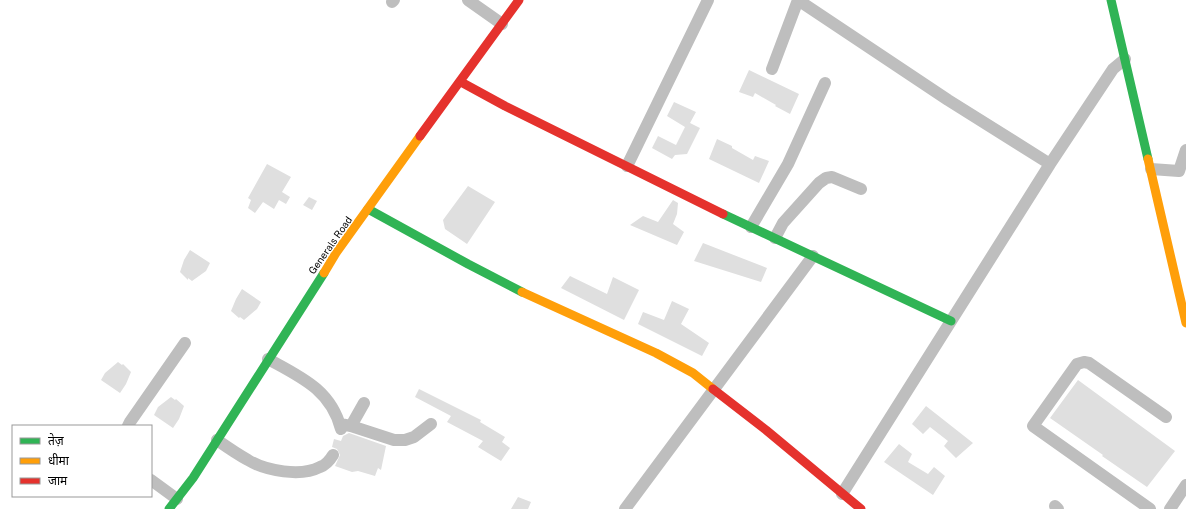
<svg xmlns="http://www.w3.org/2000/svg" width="1186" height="509" viewBox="0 0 1186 509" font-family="'Public Sans','Noto Sans Devanagari',sans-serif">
  <rect width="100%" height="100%" fill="#fff"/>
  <path fill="#dfdfdf" d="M749,70L799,94L790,114L775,106L776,105L755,93L753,97L739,92Z
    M674,102L696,112L690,123L700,128L687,154L675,155L672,159L652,148L658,136L676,145L685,127L667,116Z
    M717,139L732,146V148L753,160L755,156L769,161L759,183L709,159Z
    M267,164L291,177L282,192L290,197L286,204L279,200L274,209L263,202L255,213L248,208L251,200L248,198Z
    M468,186L495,202L467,244L445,229L443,220Z
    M309,197L317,201L312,210L303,205Z
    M673,200L678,203L677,214L673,224L684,232L677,245L630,225L643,216L658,222Z
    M703,243L767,268L761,282L694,261Z
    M190,250L210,263L206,271L192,281L188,278V280L180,272L184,260Z
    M570,276L607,294L613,277L639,290L624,320L561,288Z
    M242,289L261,302L257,309L244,320L240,317L239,318L231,311L236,299Z
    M672,301L689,309L681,324L709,343L702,356L638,324L643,312L664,320Z
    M118,362L122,365L123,364L131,372L126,384L120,393L101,380L105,373Z
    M1078,380L1175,451L1147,487L1102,456L1103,455L1050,418Z
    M419,389L481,420L480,422L505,437L502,442L510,448L501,461L478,447L483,441L447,422L451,416L415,397Z
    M171,397L175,400L176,399L184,406L179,419L173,428L154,415L158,407Z
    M926,406L973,443L956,458L944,446L948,441L930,427L923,434L912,424Z
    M349,433L386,446L381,470L378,468L375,476L358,471L352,472L335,466L340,455L337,449L332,447L334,439L341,441L343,436Z
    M899,444L912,454L908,462L928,474L934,467L945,476L933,495L884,462Z
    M518,497L531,502L528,509H511Z"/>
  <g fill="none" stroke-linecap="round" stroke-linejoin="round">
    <path stroke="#bebebe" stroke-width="12" d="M468,0L502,24
      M798,0L948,100L1050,164
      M392,2L394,0
      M772,69L798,0
      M627,166L708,0
      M1151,169L1179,171L1186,150
      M751,227L788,164L825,83
      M775,238L783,223L819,183L826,178L832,177L861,189
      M268,359C301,377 331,390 341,429
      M340,424L351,426L394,440H405L414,437L431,424
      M128,426L130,422L185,343
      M351,426L364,403
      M217,440C227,447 237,454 248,460C266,471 301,477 320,467C326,465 330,460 333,455
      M151,480L177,499
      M842,494L1050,164L1113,69L1125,59
      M1055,506L1058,509
      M625,509L813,256
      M1150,509L1033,426L1077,364L1084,362L1089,363L1166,417
      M1170,509L1186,485"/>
    <path stroke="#30b455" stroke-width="9" d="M1111,0L1148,159
      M368,209L468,264L522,292
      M723,214L951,321
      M169,509L193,478L324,273"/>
    <path stroke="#ff9f0a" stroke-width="9" d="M1148,159L1186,323
      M324,273L336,253L420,136
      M522,292L656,353L693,373L713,389"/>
    <path stroke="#e5322d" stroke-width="9" d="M461,82L505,106L723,214
      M420,136L519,0
      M713,389L766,430L861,509"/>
  </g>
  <g text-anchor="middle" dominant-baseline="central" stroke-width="3" stroke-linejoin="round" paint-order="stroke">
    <g font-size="10" fill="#000" stroke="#fff">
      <text transform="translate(330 245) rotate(-55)">Generals Road</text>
    </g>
  </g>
  <rect x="12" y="425" width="140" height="72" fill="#ffffff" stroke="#999999"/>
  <rect x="20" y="438" width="20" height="6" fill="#30b455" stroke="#999999"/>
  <text x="48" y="445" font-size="12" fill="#000000">तेज़</text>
  <rect x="20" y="458" width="20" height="6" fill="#ff9f0a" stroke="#999999"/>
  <text x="48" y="465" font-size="12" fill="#000000">धीमा</text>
  <rect x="20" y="478" width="20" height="6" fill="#e5322d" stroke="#999999"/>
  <text x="48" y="485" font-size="12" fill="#000000">जाम</text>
</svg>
